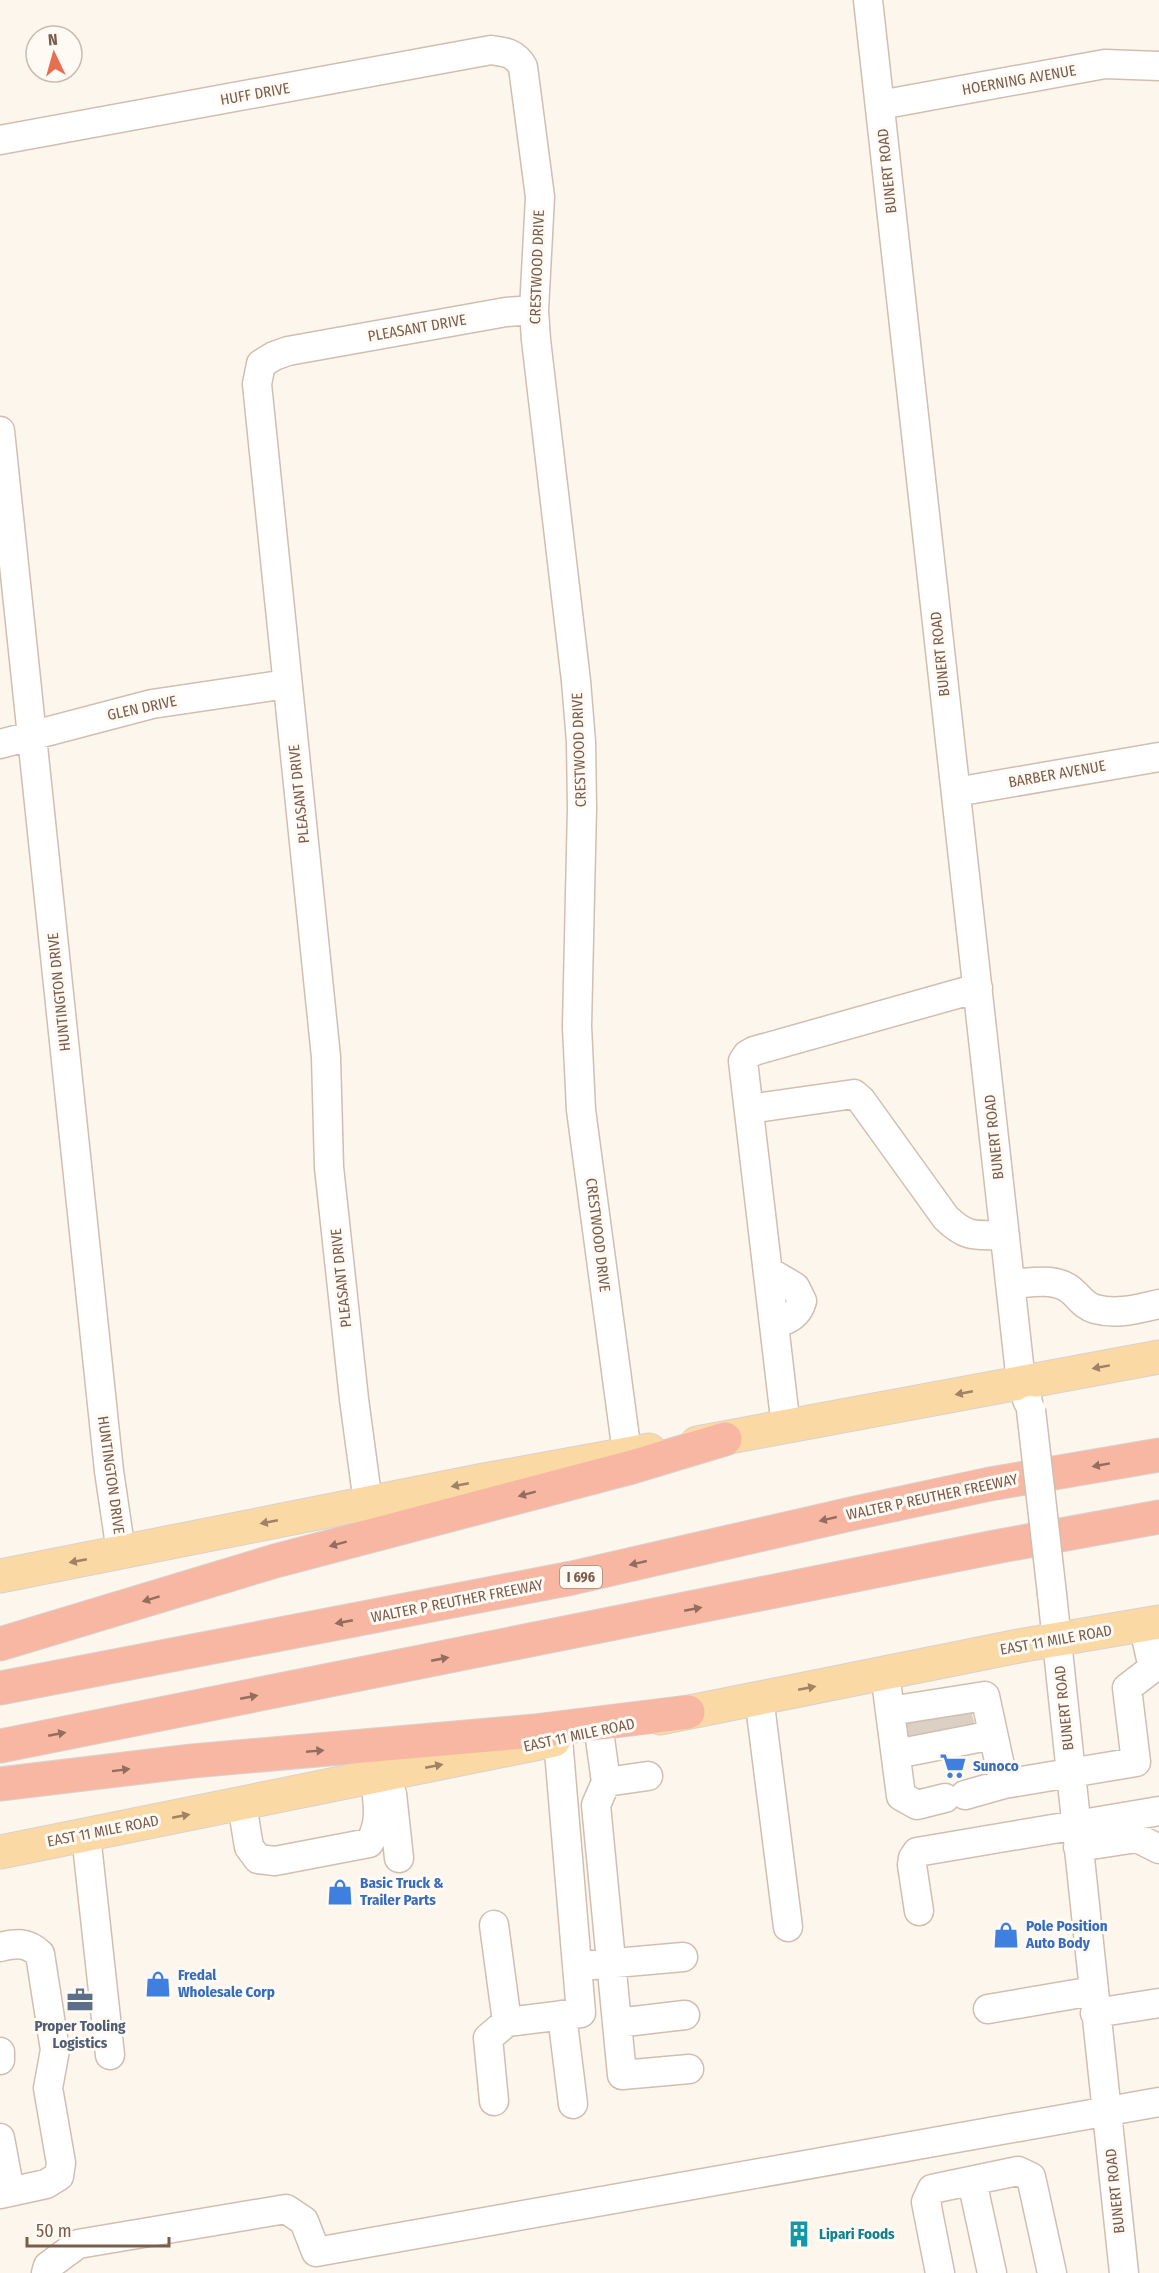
<svg xmlns="http://www.w3.org/2000/svg" width="1159" height="2273" viewBox="0 0 1159 2273" font-family="'Fira Sans Condensed',sans-serif">
  <rect width="100%" height="100%" fill="#fdf6ec"/>
  <g fill="none" stroke-linecap="round" stroke-linejoin="round">
    <path stroke="#dcd0c4" stroke-width="28" stroke-dasharray="28 14" stroke-linecap="butt" d="M957,1712L962,1731
      M936,1716L941,1735
      M912,1720L916,1740"/>
    <g stroke="#d1beb0" stroke-width="31">
      <path id="minor" d="M868,0L1021,1382L1028,1402
        M880,105L1105,64L1159,66
        M0,140L491,50C506,52 515,53 523,67L540,197L534,310L536,340L576,681L581,742L582,808L577,1026L581,1110L627,1453
        M0,431L109,1471L121,1552
        M0,744L152,704L287,684
        M956,792L1159,757
        M749,1109L854,1094L861,1100L946,1218C968,1239 976,1235 1005,1235
        M768,1271L795,1287L802,1301C798,1316 788,1319 774,1325
        M1010,1284C1030,1283 1057,1276 1073,1292C1080,1298 1084,1306 1095,1309C1117,1315 1137,1309 1159,1304
        M786,1427L743,1061L747,1055L754,1051L978,988
        M368,1503L354,1399L329,1167L326,1057L257,384L261,364L274,356L288,351L506,312L534,310
        M1052,1594L1124,2273
        M1143,1624L1153,1668L1159,1666
        M885,1673L901,1796L917,1805L945,1798
        M759,1697L788,1927
        M890,1711L985,1696L1004,1784
        M599,1731L606,1782L596,1805L622,2075L689,2069
        M896,1754L993,1735
        M606,1782L648,1776
        M392,1794L399,1858
        M965,1795L1004,1784L1136,1762L1127,1688L1153,1668
        M242,1804L249,1847L258,1859L275,1861L369,1843C383,1823 377,1801 375,1777
        M86,1835L110,2055
        M1078,1847L1137,1838L1159,1849
        M919,1911L912,1865L913,1858L917,1852L1159,1811
        M494,1925L507,2022L581,2013L558,1739
        M0,1947C17,1943 27,1942 40,1954L55,2050L48,2088L61,2163L59,2176L46,2184L0,2194
        M593,1965L683,1957
        M988,2009L1093,1991
        M1095,2013L1159,2003
        M562,2015L573,2104
        M617,2023L685,2015
        M0,2052V2060
        M494,2101L488,2038L507,2022
        M0,2138L10,2192
        M972,2181L992,2273
        M46,2273L48,2266L78,2244L286,2209L304,2221L316,2252L1159,2102
        M940,2273L926,2202L932,2189L1018,2171L1031,2177L1052,2273"/>
    </g>
    <g stroke="#dad1cd" stroke-width="35">
      <path id="major" d="M697,1443L1159,1357
        M0,1576L479,1481L649,1450
        M660,1718L1024,1645L1159,1622
        M0,1852L554,1740"/>
    </g>
    <g stroke="#dad1cd" stroke-width="35">
      <path id="highway" d="M0,1644L275,1561L632,1467L725,1439
        M0,1688L572,1578L855,1513L990,1484L1159,1455
        M0,1746L995,1547L1159,1517
        M0,1784L192,1761L534,1731L688,1712"/>
    </g>
    <use href="#minor" stroke="#fff" stroke-width="28"/>
    <use href="#major" stroke="#fbd9a5" stroke-width="33"/>
    <use href="#highway" stroke="#f7b7a3" stroke-width="33"/>
    <g stroke="#d1beb0" stroke-width="31" stroke-linecap="butt">
      <path id="minor-bridge" d="M1031,1410L1052,1594"/>
    </g>
    <use href="#minor-bridge" stroke="#fff" stroke-width="28"/>
  </g>
  <defs><path id="oneway-solid" d="M-6-.8H1V-3.2L6.5 0L1 3.2V.8H-6Z" transform="scale(1.5)"/></defs>
  <g fill="#a18267">
    <use href="#oneway-solid" transform="translate(1101 1367) rotate(170)"/>
    <use href="#oneway-solid" transform="translate(964 1393) rotate(169)"/>
    <use href="#oneway-solid" transform="translate(460 1485) rotate(169)"/>
    <use href="#oneway-solid" transform="translate(269 1522) rotate(169)"/>
    <use href="#oneway-solid" transform="translate(78 1561) rotate(169)"/>
    <use href="#oneway-solid" transform="translate(807 1688) rotate(-11)"/>
    <use href="#oneway-solid" transform="translate(434 1766) rotate(-11)"/>
    <use href="#oneway-solid" transform="translate(181 1816) rotate(-11)"/>
  </g>
  <g fill="#936e5e">
    <use href="#oneway-solid" transform="translate(1101 1465) rotate(170)"/>
    <use href="#oneway-solid" transform="translate(527 1494) rotate(165)"/>
    <use href="#oneway-solid" transform="translate(828 1519) rotate(167)"/>
    <use href="#oneway-solid" transform="translate(338 1544) rotate(165)"/>
    <use href="#oneway-solid" transform="translate(638 1563) rotate(167)"/>
    <use href="#oneway-solid" transform="translate(151 1599) rotate(163)"/>
    <use href="#oneway-solid" transform="translate(693 1609) rotate(-11)"/>
    <use href="#oneway-solid" transform="translate(344 1622) rotate(169)"/>
    <use href="#oneway-solid" transform="translate(440 1659) rotate(-11)"/>
    <use href="#oneway-solid" transform="translate(249 1697) rotate(-11)"/>
    <use href="#oneway-solid" transform="translate(57 1734) rotate(-11)"/>
    <use href="#oneway-solid" transform="translate(315 1751) rotate(-5)"/>
    <use href="#oneway-solid" transform="translate(121 1770) rotate(-7)"/>
  </g>
  <defs>
    <g id="supermarket-bare" transform="scale(2.07)"><path d="M-6-5.5h2.5l.6 2H6L4.5 2H-2.5L-4.4-4H-6ZM-1.5 3.2a1.3 1.3 0 1 0 .1 0ZM3 3.2a1.3 1.3 0 1 0 .1 0Z" fill="#3f7fe0" stroke="#fffaf3" stroke-width="2.5" paint-order="stroke"/></g>
    <g id="shop-bare" transform="scale(2.07)"><path d="M-5-2.5h2.3a2.7 3.5 0 0 1 5.4 0H5L5.5 6h-11ZM-1.5-2.5h3a1.5 2.3 0 0 0-3 0Z" fill="#3f7fe0" stroke="#fffaf3" stroke-width="2.5" paint-order="stroke"/></g>
    <g id="office-bare" transform="scale(2.07)"><path d="M-6-3h4V-5.5h4V-3h4V5H-6ZM-1-4.5V-3h2v-1.5ZM-6 0V1H6V0Z" fill="#5c6f8a" stroke="#fffaf3" stroke-width="2.5" paint-order="stroke"/></g>
    <g id="building-bare" transform="scale(2.07)"><path d="M-4-6H4V6H1V3H-1V6H-4ZM-2.5-4.3h1.7v1.8h-1.7ZM.8-4.3h1.7v1.8H.8ZM-2.5-1h1.7V.8h-1.7ZM.8-1h1.7V.8H.8Z" fill="#0f9aa8" stroke="#fffaf3" stroke-width="2.5" paint-order="stroke"/></g>
  </defs>
  <g fill-rule="evenodd">
    <use href="#supermarket-bare" x="953" y="1766"/>
    <use href="#shop-bare" x="340" y="1892"/>
    <use href="#shop-bare" x="1006" y="1935"/>
    <use href="#shop-bare" x="158" y="1984"/>
    <use href="#office-bare" x="80" y="2000"/>
    <use href="#building-bare" x="799" y="2234"/>
  </g>
  <g text-anchor="middle" dominant-baseline="central" stroke-width="6" stroke-linejoin="round" paint-order="stroke">
    <rect fill="#fffaf3" stroke="#a28b7f" stroke-width="1.5" x="560" y="1566" width="42" height="22" rx="4.5"/>
    <g font-size="14" font-weight="bold" fill="#7a5c4d">
      <text x="581" y="1577">I 696</text>
    </g>
    <g font-size="15" fill="#7a5c4d" stroke="#fffaf3">
      <text transform="translate(1019 80) rotate(-10)">HOERNING AVENUE</text>
      <text transform="translate(255 94) rotate(-10)">HUFF DRIVE</text>
      <text transform="translate(887 171) rotate(-96)">BUNERT ROAD</text>
      <text transform="translate(537 267) rotate(-88)">CRESTWOOD DRIVE</text>
      <text transform="translate(417 328) rotate(-10)">PLEASANT DRIVE</text>
      <text transform="translate(940 654) rotate(-96)">BUNERT ROAD</text>
      <text transform="translate(142 708) rotate(-12)">GLEN DRIVE</text>
      <text transform="translate(579 750) rotate(-92)">CRESTWOOD DRIVE</text>
      <text transform="translate(1057 774) rotate(-10)">BARBER AVENUE</text>
      <text transform="translate(299 794) rotate(-96)">PLEASANT DRIVE</text>
      <text transform="translate(59 992) rotate(-96)">HUNTINGTON DRIVE</text>
      <text transform="translate(994 1137) rotate(-96)">BUNERT ROAD</text>
      <text transform="translate(598 1235) rotate(83)">CRESTWOOD DRIVE</text>
      <text transform="translate(341 1278) rotate(-96)">PLEASANT DRIVE</text>
      <text transform="translate(111 1475) rotate(82)">HUNTINGTON DRIVE</text>
      <text transform="translate(932 1497) rotate(-12)">WALTER P REUTHER FREEWAY</text>
      <text transform="translate(457 1601) rotate(-11)">WALTER P REUTHER FREEWAY</text>
      <text transform="translate(1056 1640) rotate(-10)">EAST 11 MILE ROAD</text>
      <text transform="translate(1064 1708) rotate(-96)">BUNERT ROAD</text>
      <text transform="translate(579 1735) rotate(-12)">EAST 11 MILE ROAD</text>
      <text transform="translate(103 1831) rotate(-11)">EAST 11 MILE ROAD</text>
      <text transform="translate(1115 2191) rotate(-96)">BUNERT ROAD</text>
    </g>
    <g font-size="15" font-weight="bold" fill="#366cbe" stroke="#fffaf3" text-anchor="start">
      <text x="973" y="1766">Sunoco</text>
      <text x="360" y="1883">Basic Truck &amp;<tspan x="360" dy="17">Trailer Parts</tspan></text>
      <text x="1026" y="1926">Pole Position<tspan x="1026" dy="17">Auto Body</tspan></text>
      <text x="178" y="1975">Fredal<tspan x="178" dy="17">Wholesale Corp</tspan></text>
    </g>
    <g font-size="15" font-weight="bold" fill="#4e5e75" stroke="#fffaf3">
      <text x="80" y="2026">Proper Tooling<tspan x="80" dy="17">Logistics</tspan></text>
    </g>
    <g font-size="15" font-weight="bold" fill="#0d838f" stroke="#fffaf3" text-anchor="start">
      <text x="819" y="2234">Lipari Foods</text>
    </g>
  </g>
  <g transform="translate(54 54) rotate(355)"><circle r="28" fill="#fffaf3" stroke="#cabbb1" stroke-width="1.5"/>
  <path d="M0-4.5L10 22L0 15L-10 22Z" fill="#e76f51"/>
  <text y="-9" font-size="16" font-weight="bold" text-anchor="middle" fill="#7a5c4d">N</text>
  </g>
  <path d="M27 2237v9h142v-9" fill="none" stroke="#7a5c4d" stroke-width="3"/>
  <text x="36" y="2237" font-size="18" fill="#7a5c4d" stroke="#fffaf3" stroke-width="4.5" paint-order="stroke">50 m</text>
</svg>
